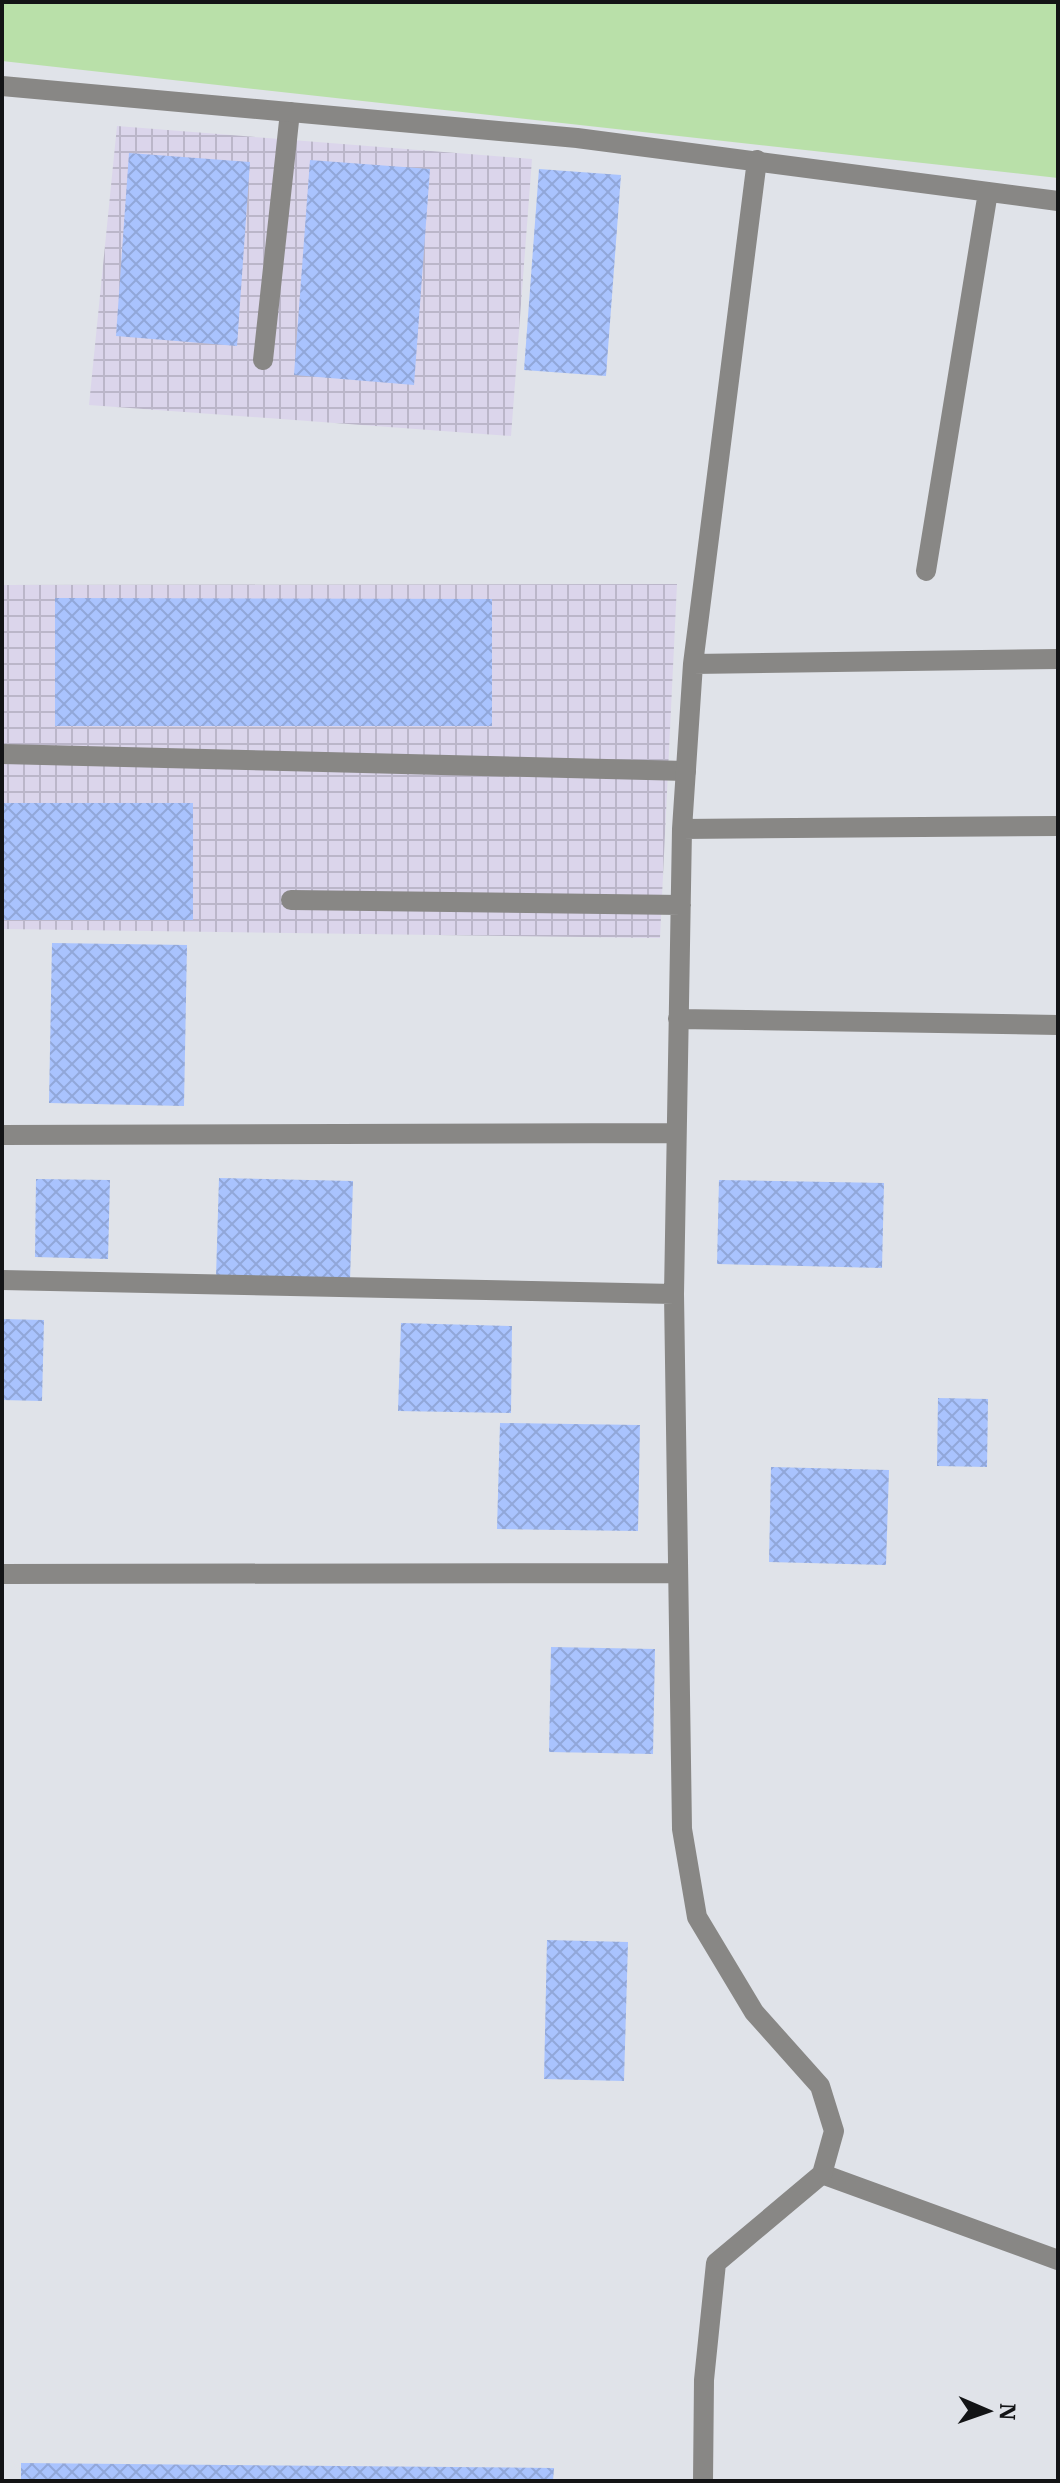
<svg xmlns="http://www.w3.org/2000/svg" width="1060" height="2483" viewBox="0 0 1060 2483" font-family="'IBM Plex Serif',serif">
  <defs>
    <pattern id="industrial-grid" width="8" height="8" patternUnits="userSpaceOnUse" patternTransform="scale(2)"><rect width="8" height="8" fill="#dbd5eb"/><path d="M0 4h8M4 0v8" fill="none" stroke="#bbb6c9"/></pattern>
    <pattern id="building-cross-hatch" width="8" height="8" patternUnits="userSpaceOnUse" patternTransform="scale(2)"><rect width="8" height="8" fill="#a9c3fe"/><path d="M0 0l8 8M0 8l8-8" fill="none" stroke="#91a7d9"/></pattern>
  </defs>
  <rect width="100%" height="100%" fill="#e0e3e9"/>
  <path fill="url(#industrial-grid)" d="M117,126L532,159L511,436L89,405Z
    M677,584L660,938L2,929V585Z"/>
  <path fill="#b9e0a9" d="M2,2H1058V178L2,61Z"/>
  <path fill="url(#building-cross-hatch)" d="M129,153L250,162L237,346L116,336Z
    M310,160L430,169L414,385L294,375Z
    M539,169L621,175L606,376L524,370Z
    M55,598L492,599V726H55Z
    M2,803H193V920H2Z
    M52,943L187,945L184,1106L49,1103Z
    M219,1178L353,1181L350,1281L216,1277Z
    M36,1179L110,1180L108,1259L35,1257Z
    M719,1180L884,1183L882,1268L717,1264Z
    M2,1319L44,1320L42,1401L2,1400Z
    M401,1323L512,1326L511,1413L398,1411Z
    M938,1398L988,1399L987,1467L937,1466Z
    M500,1423L640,1425L638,1531L497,1529Z
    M771,1467L889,1470L886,1565L769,1562Z
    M551,1647L655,1649L653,1754L549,1752Z
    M547,1940L628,1942L624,2081L544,2079Z
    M21,2463L554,2468L553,2481H21Z"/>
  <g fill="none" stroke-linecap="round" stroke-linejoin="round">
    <path stroke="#888785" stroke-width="20" d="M263,360L290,112
      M2,754L686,771
      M822,2174L1058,2260"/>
    <path stroke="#888785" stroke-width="20" d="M2,86L577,138L1058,201
      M926,571L988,192
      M693,664L1058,659
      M682,829L1058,826
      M291,900L681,905
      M678,1019L1058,1025
      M2,1135L676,1133
      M2,1280L674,1294
      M2,1574L678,1573
      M703,2481L704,2380L716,2263L822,2174L834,2131L820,2086L754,2012L697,1917L682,1829L674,1294L682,829L693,664L757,160"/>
  </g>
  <rect width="1060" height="2483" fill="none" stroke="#131416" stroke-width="8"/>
  <g transform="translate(988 2411) rotate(92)" stroke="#e0e3e9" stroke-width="6" paint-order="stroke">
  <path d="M0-6L14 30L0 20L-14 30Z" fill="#131416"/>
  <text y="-12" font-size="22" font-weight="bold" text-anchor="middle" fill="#131416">N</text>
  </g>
</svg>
